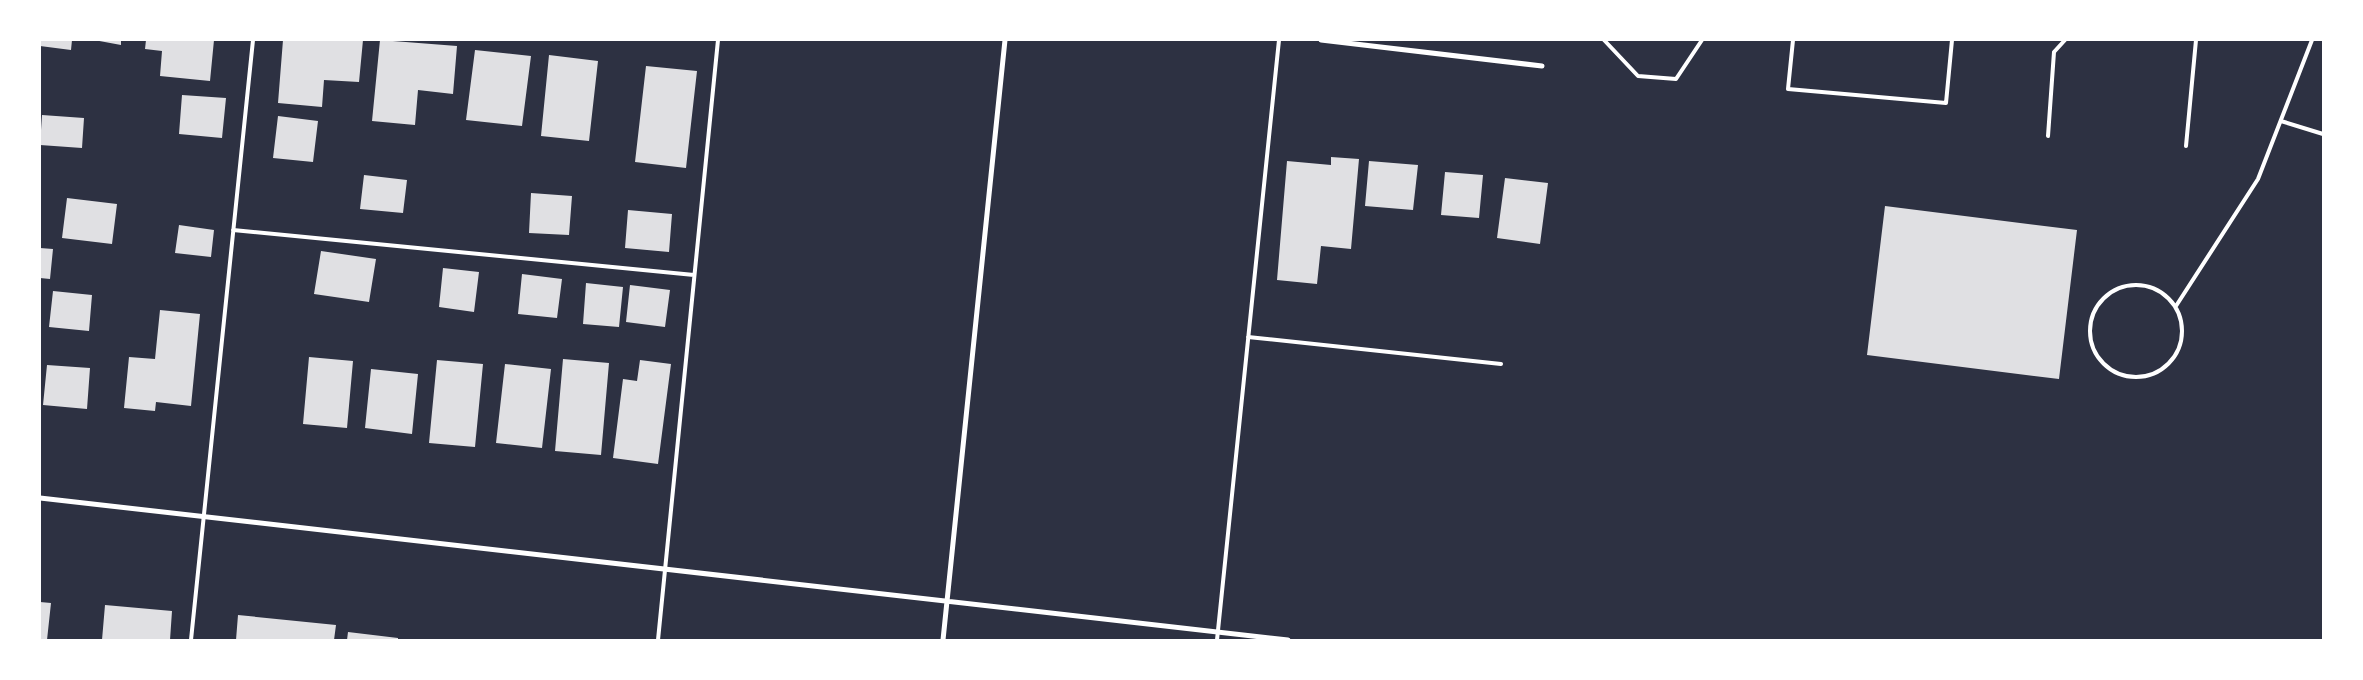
<svg xmlns="http://www.w3.org/2000/svg" width="2363" height="680" viewBox="0 0 2363 680" font-family="'Fira Sans',sans-serif">
  <rect width="100%" height="100%" fill="#2d3142"/>
  <path fill="#e0e0e3" d="M40,40H72L71,50L40,46Z
    M94,40H121V45Z
    M146,40H214L210,81L160,76L162,51L145,49Z
    M283,40H363L359,82L324,80L322,107L278,103Z
    M380,40L457,46L453,94L418,90L415,125L372,121Z
    M475,50L531,56L522,126L466,120Z
    M549,55L598,61L589,141L541,136Z
    M646,66L697,71L686,168L635,162Z
    M182,95L226,98L222,138L179,134Z
    M42,115L84,118L82,148L40,145Z
    M278,116L318,121L313,162L273,158Z
    M1331,157L1359,159L1351,249L1321,246L1317,284L1277,280L1287,161L1331,165Z
    M1369,161L1418,165L1413,210L1365,206Z
    M1445,172L1483,175L1479,218L1441,215Z
    M364,175L407,180L403,213L360,209Z
    M1505,178L1548,183L1540,244L1497,238Z
    M531,193L572,196L569,235L529,233Z
    M67,198L117,204L112,244L62,238Z
    M1885,206L2077,230L2059,379L1867,355Z
    M628,210L672,214L669,252L625,248Z
    M179,225L214,230L211,257L175,253Z
    M40,248L53,249L50,279L40,278Z
    M321,251L376,259L369,302L314,294Z
    M443,268L479,272L474,312L439,307Z
    M522,274L562,279L557,318L518,314Z
    M586,283L623,287L619,327L583,324Z
    M630,285L670,290L665,327L626,322Z
    M53,291L92,295L89,331L49,327Z
    M160,310L200,314L191,406L156,402L155,411L124,408L129,357L155,359Z
    M309,357L353,361L347,428L303,424Z
    M563,359L609,363L601,455L555,451Z
    M437,360L483,364L475,447L429,443Z
    M640,360L671,364L658,464L613,458L623,379L637,381Z
    M505,364L551,369L542,448L496,443Z
    M47,365L90,368L87,409L43,405Z
    M371,369L418,374L412,434L365,428Z
    M40,602L51,603L47,640H40Z
    M105,605L172,611L170,640H102Z
    M238,615L336,625L334,640H236Z
    M348,632L398,638V640H347Z"/>
  <g fill="none" stroke-linecap="round" stroke-linejoin="round">
    <path stroke="#fff" stroke-width="4" d="M1604,40L1638,76L1676,79L1702,40
      M1793,40L1788,89L1946,103L1952,40
      M2281,121L2323,134
      M2048,136L2054,52L2065,40
      M2186,146L2196,40
      M233,230L694,275
      M2090 331a46 46 0 1 1 92 0a46 46 0 1 1-92 0Z
      M2176,306L2258,179L2312,40
      M1248,337L1501,364
      M191,640L253,40
      M658,640L718,40
      M1217,640L1279,40"/>
    <path stroke="#fff" stroke-width="5" d="M1321,40L1542,66
      M40,498L1288,640
      M943,640L1005,40"/>
  </g>
  <rect width="2363" height="680" fill="none" stroke="#ffffff" stroke-width="82"/>
</svg>
